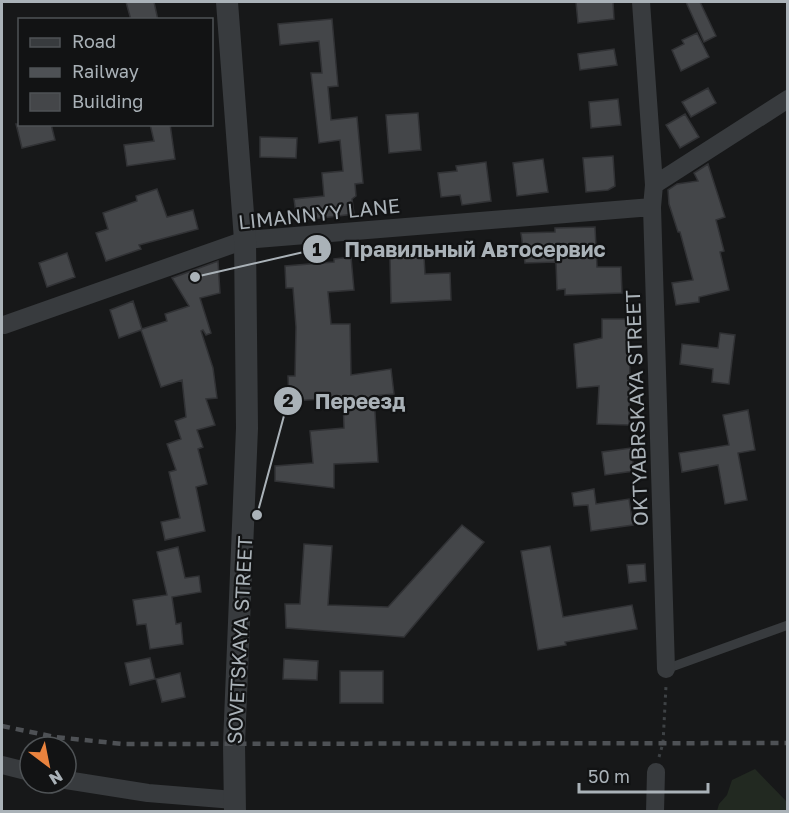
<svg xmlns="http://www.w3.org/2000/svg" width="789" height="813" viewBox="0 0 789 813" font-family="'Golos Text',sans-serif">
  <rect width="100%" height="100%" fill="#171819"/>
  <path fill="#222921" d="M755,769L787,802V811H717L719,804L727,795L732,780Z"/>
  <path fill="#444649" stroke="#313235" stroke-width="1.5" d="M126,2H154L158,20H131Z
    M576,2H613L614,19L578,23Z
    M686,2H700L716,36L704,42Z
    M332,19L338,86L328,87L331,120L357,117L363,183L355,184L356,196L352,199L354,214L297,221L294,199L324,196L322,173L343,171L340,140L319,143L311,73H322L319,41L280,45L278,24Z
    M697,33L709,57L681,71L672,50L684,44L682,40Z
    M614,49L617,65L580,70L578,54Z
    M708,88L716,103L691,117L682,102Z
    M618,99L621,125L591,128L589,102Z
    M418,113L421,150L389,153L386,115Z
    M685,114L699,137L680,148L666,125Z
    M16,124H51L55,140L22,148Z
    M150,124H170L175,159L127,166L124,145L154,141Z
    M260,137L297,138L296,158L260,157Z
    M613,156L615,186L608,190L586,192L583,158Z
    M543,159L548,192L517,196L513,163Z
    M486,162L491,201L462,205L460,195L441,197L438,173L457,171L456,166Z
    M708,164L725,217L716,220L724,251L720,252L729,290L699,297V302L676,305L672,283L693,280L680,232H678L669,204L668,190L677,184L698,181L694,173Z
    M157,189L167,217L193,210L198,229L139,245L141,249L106,261L96,233L108,229L103,213L137,201L136,196Z
    M595,227L597,267H621L622,293L565,295V289L557,290L556,262L525,263L521,233L555,232V228Z
    M67,253L75,277L47,287L39,263Z
    M351,257L354,290L328,292L331,324H350L351,375L391,369L394,394L374,396L378,462L334,464V488L275,481V466L313,463L310,431L344,428L343,398L289,401L288,376H295L296,327L293,288H286L285,266L334,262V259Z
    M424,257L425,274L450,273L451,300L391,303L390,258Z
    M218,261L220,293L200,298L211,333L206,335L203,330L201,331L213,368L217,398L206,399L215,425L197,430L203,447L198,449L207,484L196,487L205,531L165,540L161,522L180,518L169,472L176,470L167,444L181,439L175,421L186,417L182,380L161,387L141,330L119,338L110,310L133,301L142,329L167,321L165,314L189,306L172,278Z
    M602,319H628L630,374L629,425L597,424L599,386L577,388L574,344L602,338Z
    M720,333L735,335L729,384L712,382L713,369L680,364L682,344L718,348Z
    M748,410L755,450L738,453L747,500L725,504L718,465L682,472L679,453L729,445L723,415Z
    M631,448L634,471L605,475L602,452Z
    M594,489L596,504L629,499L633,525L591,531L588,505L574,506L572,493Z
    M462,525L484,542L404,637L286,628L285,604H300L304,544L332,546L328,605L388,607Z
    M550,546L563,617L632,605L637,629L565,642L566,645L538,650L521,551Z
    M178,547L185,578L199,576L201,592L172,597L176,624L181,623L183,644L150,649L146,624L137,625L133,600L167,595L157,552Z
    M645,564L646,581L629,583L627,565Z
    M150,658L155,679L130,685L125,663Z
    M284,659L318,661L317,680L283,679Z
    M340,671H383V703H340Z
    M180,673L185,697L162,702L156,679Z"/>
  <g fill="none" stroke-linecap="round" stroke-linejoin="round">
    <path stroke="#3e4245" stroke-width="3" stroke-dasharray="3 4.5" stroke-linecap="butt" d="M659,757L663,743L666,686"/>
    <path stroke="#383b3e" stroke-width="9" d="M666,669L788,625"/>
    <path stroke="#383b3e" stroke-width="18" d="M641,2L654,185L652,207L666,669
      M654,185L788,99
      M4,325L245,240L652,207
      M2,765L30,772
      M66,780L148,793L234,800
      M655,812L656,772"/>
    <path stroke="#383b3e" stroke-width="22" d="M227,2L245,240L247,428L234,744L235,812"/>
    <path stroke="#4e5155" stroke-width="4.5" stroke-dasharray="8 6" stroke-linecap="butt" d="M2,726L55,737L123,744L788,743"/>
  </g>
  <g text-anchor="middle" dominant-baseline="central" stroke-width="4.5" stroke-linejoin="round" paint-order="stroke">
    <g font-size="20" fill="#aab2b8" stroke="#121314">
      <text transform="translate(319 213) rotate(-6)">LIMANNYY LANE</text>
      <text transform="translate(636 408) rotate(-92)">OKTYABRSKAYA STREET</text>
      <text transform="translate(239 640) rotate(-87)">SOVETSKAYA STREET</text>
    </g>
  </g>
  <path fill="none" stroke="#aab2b8" stroke-width="2" d="M195 277L317 249M257 515L288 401"/>
  <g fill="#aab2b8" stroke="#121314" stroke-width="2">
    <circle cx="195" cy="277" r="6"/>
    <circle cx="257" cy="515" r="6"/>
    <circle cx="317" cy="249" r="15"/>
    <circle cx="288" cy="401" r="15"/>
  </g>
  <g font-size="18" text-anchor="middle" font-weight="bold" fill="#111">
    <text x="317" y="256">1</text>
    <text x="288" y="407">2</text>
  </g>
  <g font-size="21" text-anchor="middle" font-weight="bold" fill="#aab2b8" stroke="#121314" stroke-width="4.5" stroke-linejoin="round" paint-order="stroke">
    <text x="475" y="257">Правильный Автосервис</text>
    <text x="360" y="409">Переезд</text>
  </g>
  <rect width="789" height="813" fill="none" stroke="#aab2b8" stroke-width="6"/>
  <rect x="18" y="18" width="195" height="108" fill="#121314" stroke="#4f5356" stroke-width="1.5"/>
  <rect x="30" y="38" width="30" height="9" fill="#383b3e" stroke="#4f5356" stroke-width="1.5"/>
  <text x="72" y="48" font-size="18" fill="#aab2b8">Road</text>
  <rect x="30" y="68" width="30" height="9" fill="#4e5155" stroke="#4f5356" stroke-width="1.5"/>
  <text x="72" y="78" font-size="18" fill="#aab2b8">Railway</text>
  <rect x="30" y="93" width="30" height="18" fill="#444649" stroke="#4f5356" stroke-width="1.5"/>
  <text x="72" y="108" font-size="18" fill="#aab2b8">Building</text>
  <g transform="translate(48 765) rotate(148)"><circle r="28" fill="#121314" stroke="#4f5356" stroke-width="1.5"/>
  <path d="M0-4.5L10 22L0 15L-10 22Z" fill="#ea833e"/>
  <text y="-9" font-size="16" font-weight="bold" text-anchor="middle" fill="#aab2b8">N</text>
  </g>
  <path d="M579 783v9h129v-9" fill="none" stroke="#aab2b8" stroke-width="3"/>
  <text x="588" y="783" font-size="18" fill="#aab2b8" stroke="#121314" stroke-width="4.5" paint-order="stroke">50 m</text>
</svg>
